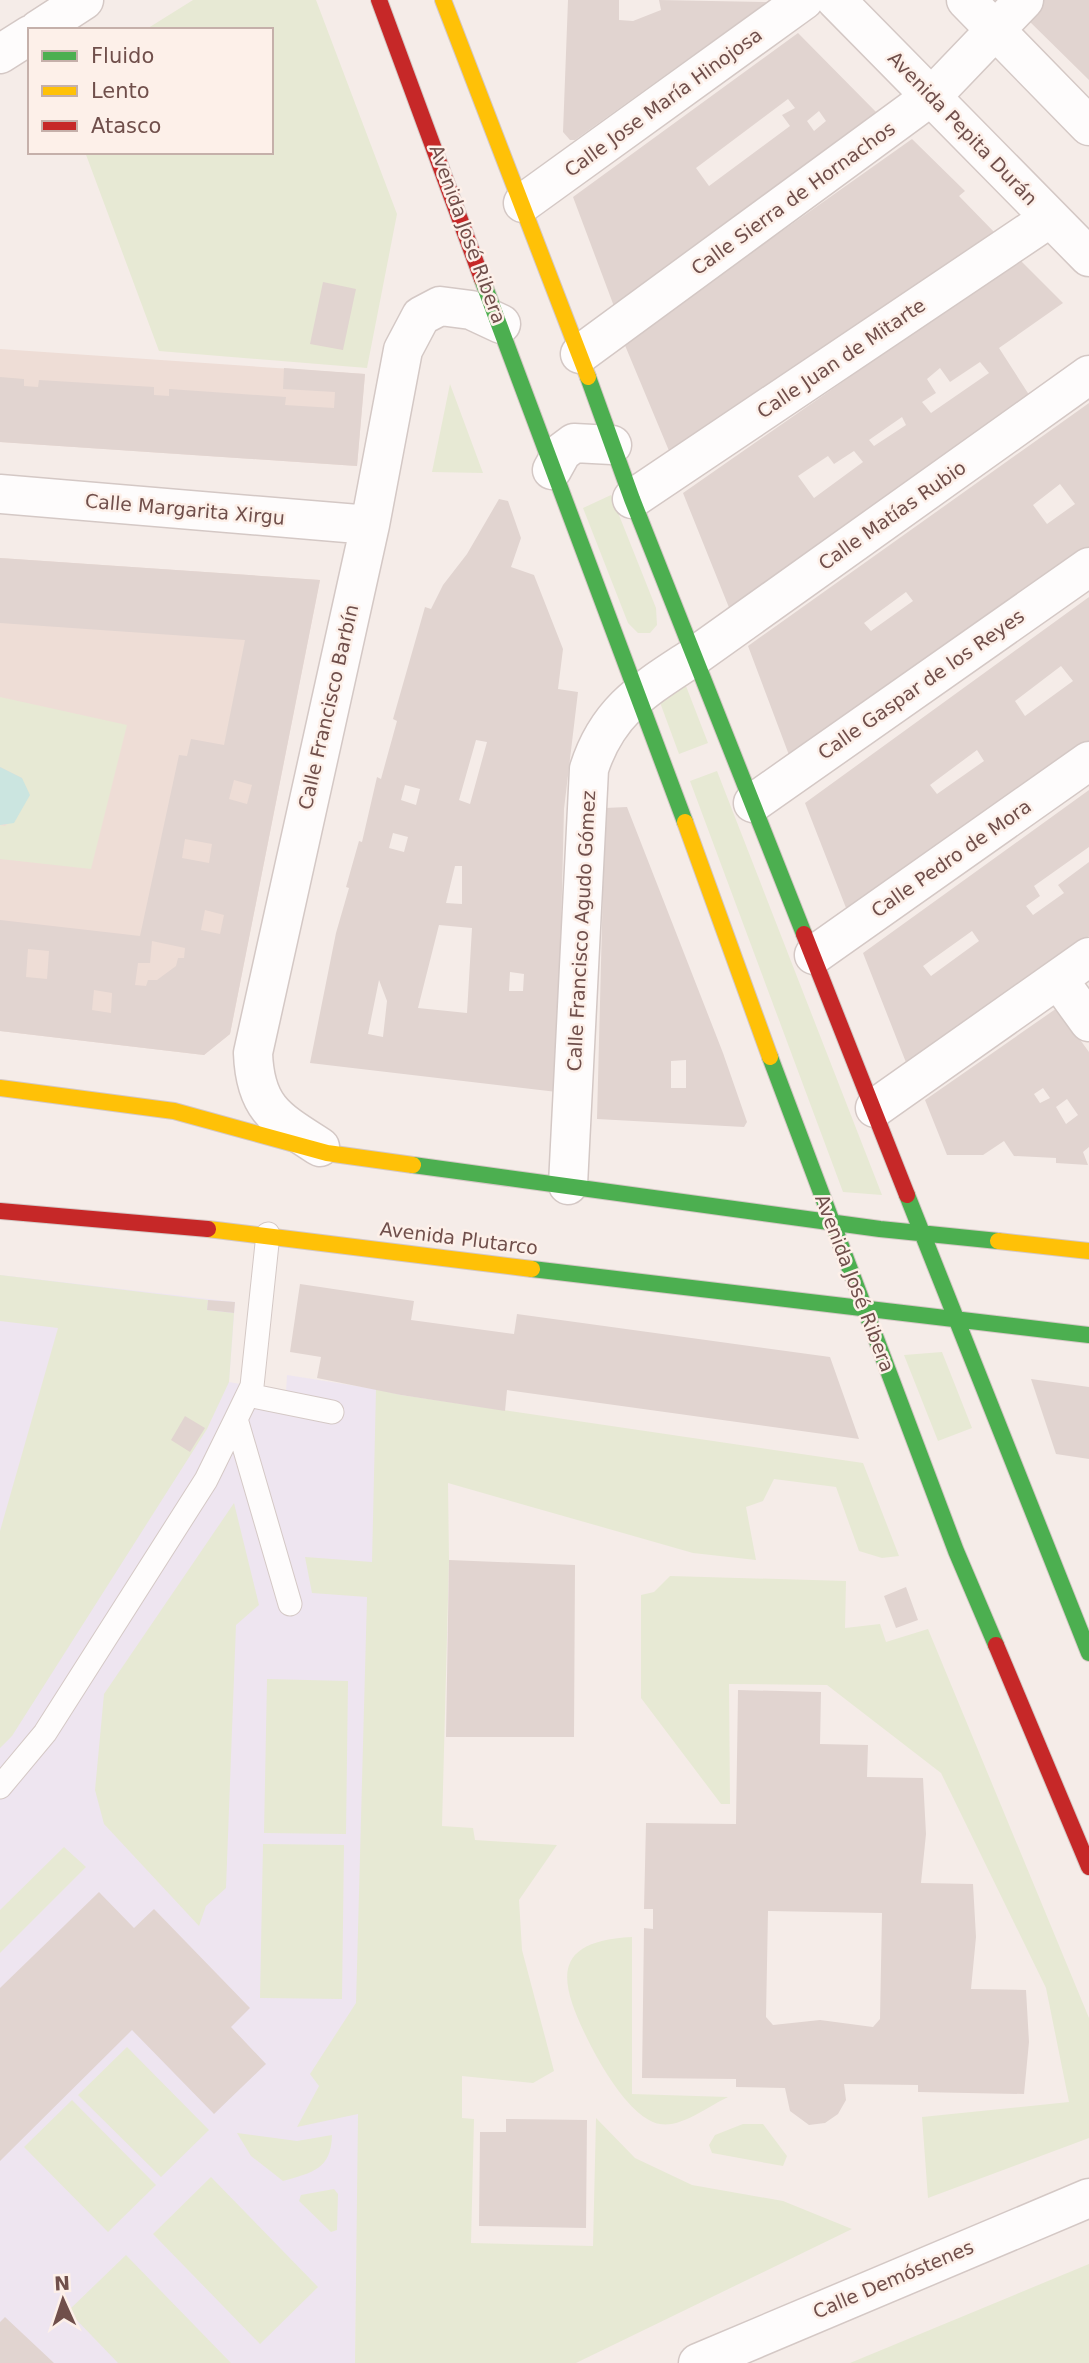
<svg xmlns="http://www.w3.org/2000/svg" width="1089" height="2363" viewBox="0 0 1089 2363" font-family="'DejaVu Sans',sans-serif">
  <rect width="100%" height="100%" fill="#f5ece8"/>
  <path fill="#eeddd6" d="M0,349L365,374L357,466L0,442Z
    M0,558L320,580L230,1034L204,1055L0,1031Z"/>
  <path fill="#eee5f0" d="M0,1275L235,1302L229,1382L286,1392L287,1375L401,1393L360,2025L355,2363H0Z"/>
  <path fill="#e7e9d4" d="M193,0H316L397,214L367,368L159,351L85,152H271V30H145Z
    M450,384L483,473L432,472Z
    M611,495L656,608L657,625L650,633H638L628,623L583,508Z
    M686,686L708,743L679,754L658,697Z
    M0,697L127,725L91,869L0,859V825L5,826C23,811 24,802 22,778L0,767Z
    M717,771L882,1195L843,1192L690,781Z
    M0,1275L208,1300L207,1310L234,1313L229,1382L207,1429L12,1736L0,1748V1531L58,1328L0,1321Z
    M942,1352L972,1428L938,1441L904,1355Z
    M376,1389L401,1395L863,1463L899,1556L882,1558L859,1551L836,1487L774,1479L763,1501L746,1507L756,1560L693,1553L448,1483L449,1560L442,1826L473,1828L475,1840L557,1845L519,1900L522,1950L554,2071L533,2083L462,2076V2118L474,2119L471,2243L593,2246L596,2118L635,2158L692,2185L783,2201L852,2229L576,2363H355L358,2114L297,2127L319,2086L310,2074L356,2003L367,1597L312,1593L305,1557L372,1562Z
    M234,1503L259,1605L236,1625L226,1888L206,1906L199,1926L104,1824L95,1790L104,1694Z
    M670,1576L846,1581L845,1628L880,1624L886,1642L928,1629L1089,2018V2138L928,2198L922,2117L1069,2102L1046,1988L941,1773L827,1685L729,1684L730,1804H721L641,1698V1595L654,1592Z
    M267,1679L348,1681L346,1834L264,1833Z
    M263,1844L344,1845L342,1999L260,1998Z
    M64,1847L86,1867L0,1953V1910Z
    M632,1937V2094L728,2097C709,2106 681,2128 660,2124C630,2119 598,2061 586,2036C557,1977 554,1941 632,1937Z
    M127,2047L209,2130L161,2177L78,2095Z
    M72,2100L156,2185L108,2232L24,2147Z
    M743,2124H763L787,2156L783,2166L712,2153L709,2145L715,2135Z
    M237,2133L297,2141L332,2135C331,2170 313,2172 283,2181L251,2156Z
    M211,2177L318,2287L260,2344L153,2234Z
    M334,2189L338,2194L337,2230L331,2232L299,2201L301,2195Z
    M126,2255L231,2363H118L68,2311Z
    M1089,2264V2363H850Z"/>
  <path fill="#cbe5e0" d="M0,767L22,778L30,795L14,823L0,825Z"/>
  <path fill="#e1d4d0" fill-rule="evenodd" d="M568,0H619V20L633,21L661,10L659,0L767,2L575,140H570L563,132Z
    M1044,0H1089V80L1026,18Z
    M798,33L879,115L615,309L573,197ZM788,99L795,108L782,115L790,126L709,186L696,168ZM819,111L826,121L814,131L807,121Z
    M912,139L965,191L959,196L996,234L672,458L624,343Z
    M1019,259L1063,303L999,348L1033,401L732,615L683,493ZM980,362L989,373L931,413L922,402L936,393L927,379L940,368L950,382ZM902,417L906,425L874,446L869,440ZM854,451L863,462L814,498L798,476L828,456L834,464Z
    M323,282L356,289L343,350L310,344Z
    M284,368L365,374L357,466L0,442V377L24,379V386L38,387L39,380L154,387V395L169,396V389L286,397L285,405L334,408L335,392L283,389Z
    M1089,403V549L792,763L748,646ZM1060,484L1075,504L1047,524L1033,505ZM906,592L913,601L871,631L864,623Z
    M499,499L508,501L521,538L511,567L534,575L563,649L558,689L578,692L564,809L557,1092L310,1063L336,933L349,888L346,887L359,841L362,842L377,777L381,779L397,721L393,719L425,607L431,609L443,585L467,554ZM476,740L487,742L470,804L459,800ZM405,785L420,789L416,805L401,800ZM393,833L408,837L404,852L389,848ZM455,866H462V904L446,903ZM439,925L472,928L467,1013L418,1008ZM510,972L524,974L523,991H509ZM379,980L387,1001L383,1037L368,1034Z
    M0,558L320,580L230,1034L204,1055L0,1031V920L140,936L179,755L187,756L191,739L224,745L245,640L0,623ZM234,780L252,785L247,804L229,799ZM185,839L212,844L209,863L182,858ZM205,910L224,915L220,934L201,930ZM152,941L185,948L184,958H178L176,966L157,980H148L146,986L135,985L138,963H150ZM28,949L49,951L47,979L26,977ZM94,990L112,993L111,1013L92,1010Z
    M1089,597V745L848,913L805,803ZM1061,666L1073,681L1025,716L1015,701ZM977,750L984,761L937,794L930,785Z
    M1089,790V847L1034,886L1040,896L1026,906L1033,915L1064,893L1058,885L1089,862V936L907,1065L863,953ZM972,931L979,941L931,976L923,966Z
    M627,807L723,1053L747,1122L744,1127L597,1119L605,808ZM686,1060V1088H671V1061Z
    M1057,1008L1089,1052V1147L1083,1152L1088,1165L1056,1163V1158L1014,1156L1004,1141L983,1155H947L925,1100ZM1043,1088L1050,1098L1040,1103L1034,1094ZM1067,1099L1078,1115L1066,1124L1056,1107Z
    M300,1284L414,1301L411,1320L514,1334L517,1314L830,1357L859,1439L507,1390L505,1411L401,1395L317,1378L321,1357L290,1352Z
    M208,1300L235,1302L234,1313L207,1310Z
    M1031,1379L1089,1387V1459L1056,1454Z
    M185,1416L205,1428L190,1452L171,1440Z
    M449,1560L575,1565L574,1737H446Z
    M906,1587L918,1620L896,1628L884,1596Z
    M738,1690L821,1692L820,1744L868,1745L867,1777L923,1778L926,1834L921,1883L973,1884L976,1937L971,1989L1026,1990L1029,2042L1024,2094L918,2092V2085L844,2084L846,2100L838,2114L825,2123L809,2125L790,2111L785,2088L736,2087V2079L642,2078L644,1928L653,1929V1909H644L646,1823L736,1824ZM768,1911L882,1913L880,2019L873,2027L820,2020L773,2025L766,2017Z
    M99,1892L134,1928L154,1909L250,2008L231,2027L266,2064L214,2114L132,2030L0,2161V1988Z
    M506,2119L587,2120L586,2228L479,2226L480,2132H506Z
    M5,2317L54,2363H0V2322Z"/>
  <g fill="none" stroke-linecap="round" stroke-linejoin="round">
    <g stroke="#d4c8c5" stroke-width="25">
      <path id="lane" d="M248,1395L332,1412
        M236,1419L290,1604
        M0,1787L45,1733L206,1480L236,1419L252,1386L268,1234"/>
    </g>
    <g stroke="#d4c8c5" stroke-width="41">
      <path id="street" d="M836,0L1089,257
        M966,0L1089,126
        M38,30L84,0
        M0,54L30,35
        M523,203L804,0
        M580,354L933,95L1024,0
        M552,470L562,452L574,443L612,445
        M0,494L370,525
        M632,499L1050,218
        M753,803L1089,567
        M814,955L1089,761
        M1058,979L1089,1022
        M875,1108L1089,957
        M320,1147C276,1119 255,1108 253,1053L370,525L403,350L421,316L440,306L471,310L501,324
        M568,1185L589,769C608,709 645,689 695,656L1089,375
        M698,2363L1089,2198"/>
    </g>
    <g stroke="#d4c8c5" stroke-width="18">
      <path id="fast" d="M482,279L685,822
        M588,377L632,499L804,934
        M770,1057L956,1551L996,1645
        M413,1165L880,1229L998,1241
        M907,1195L1089,1653
        M532,1269L1089,1335"/>
    </g>
    <g stroke="#d4c8c5" stroke-width="18">
      <path id="slow" d="M443,0L588,377
        M685,822L770,1057
        M0,1088L174,1111L327,1153L413,1165
        M208,1229L532,1269
        M998,1241L1089,1251"/>
    </g>
    <g stroke="#d4c8c5" stroke-width="18">
      <path id="jam" d="M379,0L482,279
        M804,934L907,1195
        M0,1211L208,1229
        M996,1645L1089,1867"/>
    </g>
    <use href="#lane" stroke="#fefcfc" stroke-width="23"/>
    <use href="#street" stroke="#fefcfc" stroke-width="38"/>
    <use href="#fast" stroke="#4caf50" stroke-width="16"/>
    <use href="#slow" stroke="#ffc107" stroke-width="16"/>
    <use href="#jam" stroke="#c62828" stroke-width="16"/>
  </g>
  <g text-anchor="middle" dominant-baseline="central" stroke-width="5" stroke-linejoin="round" paint-order="stroke">
    <g font-size="19" fill="#704f4b" stroke="#fdf0e9">
      <text transform="translate(663 102) rotate(-36)">Calle Jose María Hinojosa</text>
      <text transform="translate(963 128) rotate(46)">Avenida Pepita Durán</text>
      <text transform="translate(793 198) rotate(-36)">Calle Sierra de Hornachos</text>
      <text transform="translate(468 234) rotate(70)">Avenida José Ribera</text>
      <text transform="translate(841 358) rotate(-34)">Calle Juan de Mitarte</text>
      <text transform="translate(185 509) rotate(5)">Calle Margarita Xirgu</text>
      <text transform="translate(892 515) rotate(-35)">Calle Matías Rubio</text>
      <text transform="translate(921 684) rotate(-35)">Calle Gaspar de los Reyes</text>
      <text transform="translate(328 707) rotate(-77)">Calle Francisco Barbín</text>
      <text transform="translate(951 858) rotate(-35)">Calle Pedro de Mora</text>
      <text transform="translate(581 931) rotate(-87)">Calle Francisco Agudo Gómez</text>
      <text transform="translate(459 1238) rotate(7)">Avenida Plutarco</text>
      <text transform="translate(855 1283) rotate(69)">Avenida José Ribera</text>
      <text transform="translate(893 2279) rotate(-23)">Calle Demóstenes</text>
    </g>
  </g>
  <rect x="28" y="28" width="245" height="126" fill="#fdf0e9" stroke="#c5b0aa" stroke-width="2"/>
  <rect x="42" y="51" width="35" height="10" fill="#4caf50" stroke="#c5b0aa" stroke-width="2"/>
  <text x="91" y="63" font-size="21" fill="#704f4b">Fluido</text>
  <rect x="42" y="86" width="35" height="10" fill="#ffc107" stroke="#c5b0aa" stroke-width="2"/>
  <text x="91" y="98" font-size="21" fill="#704f4b">Lento</text>
  <rect x="42" y="121" width="35" height="10" fill="#c62828" stroke="#c5b0aa" stroke-width="2"/>
  <text x="91" y="133" font-size="21" fill="#704f4b">Atasco</text>
  <g transform="translate(63 2300) rotate(357)" stroke="#fdf0e9" stroke-width="5" paint-order="stroke">
  <path d="M0-5L12 26L0 18L-12 26Z" fill="#704f4b"/>
  <text y="-10" font-size="19" font-weight="bold" text-anchor="middle" fill="#704f4b">N</text>
  </g>
</svg>
